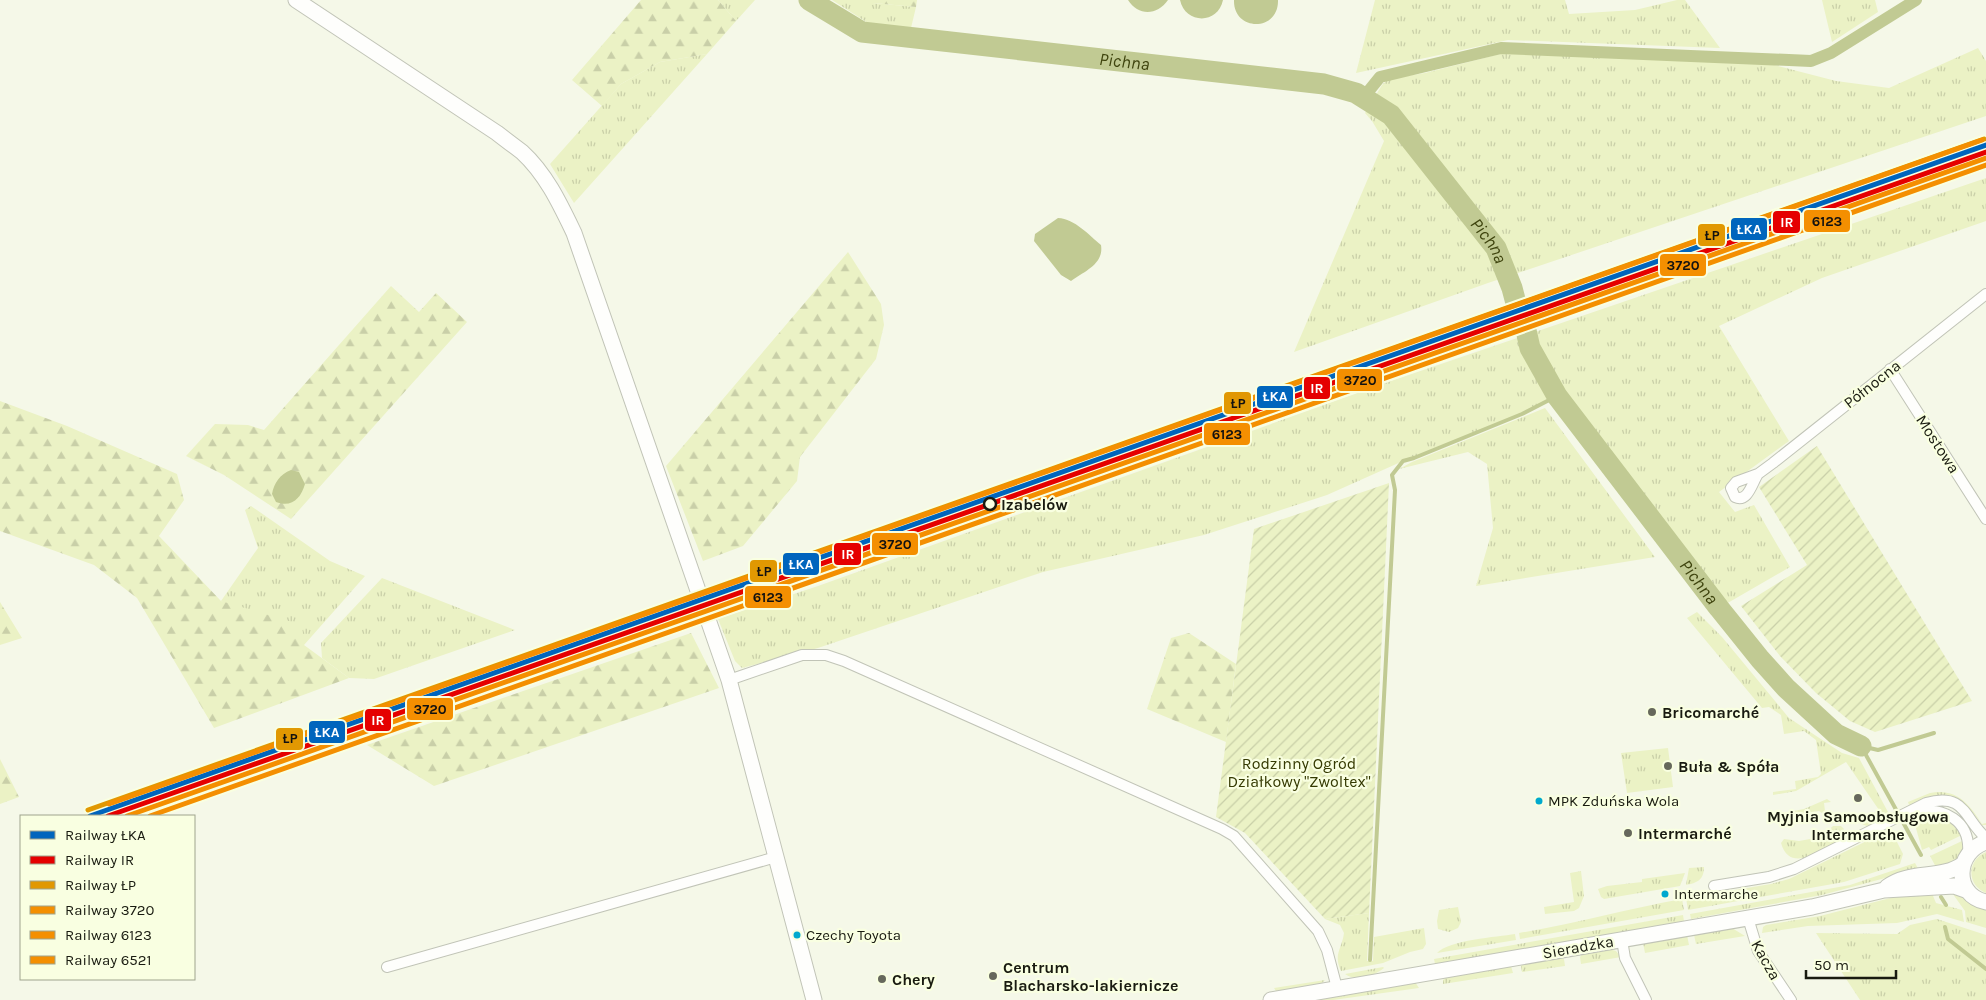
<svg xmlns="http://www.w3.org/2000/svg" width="1986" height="1000" viewBox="0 0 1986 1000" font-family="Karla,sans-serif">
  <defs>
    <pattern id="grass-tufts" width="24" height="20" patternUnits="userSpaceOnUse" patternTransform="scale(1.25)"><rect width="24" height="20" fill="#ebf2c5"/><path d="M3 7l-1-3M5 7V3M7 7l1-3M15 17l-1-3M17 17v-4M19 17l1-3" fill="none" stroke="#c9cfa8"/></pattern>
    <pattern id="forest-firs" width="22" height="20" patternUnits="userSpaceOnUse" patternTransform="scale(1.25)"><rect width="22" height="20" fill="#ebf2c5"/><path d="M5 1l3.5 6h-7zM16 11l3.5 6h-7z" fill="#c9cfa8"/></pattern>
    <pattern id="garden-furrows" width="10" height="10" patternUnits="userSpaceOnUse" patternTransform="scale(1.25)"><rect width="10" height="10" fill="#ebf2c5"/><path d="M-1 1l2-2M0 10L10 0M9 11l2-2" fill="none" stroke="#c9cfa8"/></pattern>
  </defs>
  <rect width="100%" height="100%" fill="#f5f8e8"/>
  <path fill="url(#grass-tufts)" d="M718,0H755L736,21Z
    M832,0H873V3L916,7L911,28L868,23Z
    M1375,0H1565L1569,14L1635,10L1677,0H1685L1720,48L1508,40L1356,73Z
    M1822,0H1875L1878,12L1832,42Z
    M1978,48L1986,61V116L1488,283L1294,352L1384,141L1372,121L1365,113L1382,85L1388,79L1425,73L1504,53L1752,62L1774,65L1836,81L1889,88Z
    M707,54L574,203L550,164L621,84L660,62Z
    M1986,178V221L1822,278L1719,326L1789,441L1719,492L1735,512L1754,505L1790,567L1719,608L1557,396L1522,414L1414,458L1403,461L1327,495L1204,535L1043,572L818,648L742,668L735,661L718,619L818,586L1394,380Z
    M1545,408L1655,557L1476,586L1493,528L1487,464L1468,452L1399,469L1412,462Z
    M251,506L330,561L365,576L304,645L221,601L258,548L245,510Z
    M382,578L515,630L374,679L349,678L322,658L321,643Z
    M1697,612L1722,637L1789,718L1842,753L1859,758L1888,812L1884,815L1885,817L1867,826L1859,823V822L1879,810L1846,762L1796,791L1773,795V792L1796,789L1795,781L1818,777L1821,774L1816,740L1804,731L1784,734L1781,715L1769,707L1762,708L1687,618Z
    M1668,748L1673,787L1627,793L1621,753Z
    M1930,793C1957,788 1969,804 1982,824L1986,823V825H1982C1963,795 1941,788 1909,805L1908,802Z
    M1827,799L1831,802L1824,803L1825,811L1822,813L1819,811L1795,815L1785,822H1780L1777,819L1778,814L1804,809Z
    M1924,814C1943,815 1951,820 1962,835L1931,850L1929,847L1922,850L1914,821L1916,816Z
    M1833,826H1841L1844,829L1841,840C1823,849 1790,875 1781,843L1784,839L1799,841L1821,837Z
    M1887,831L1892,832L1903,854L1900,864L1844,882L1688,910L1686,898L1771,884L1789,879Z
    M1962,841L1964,845L1959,859L1937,869L1930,856Z
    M1986,852V893C1966,885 1967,860 1986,852Z
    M1915,863L1920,872L1889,877L1822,895L1691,919L1690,914L1850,885Z
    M1704,867C1704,880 1697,883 1686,885L1689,868Z
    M1581,871L1584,896L1579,908L1574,911L1545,914L1544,907L1574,902L1570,873Z
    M1685,873L1680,886L1604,899L1601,897L1598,889L1607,886L1642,882V879Z
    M1950,890L1986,907V928L1966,922L1965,911Z
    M1931,891L1936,903L1962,910L1964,922L1937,914L1897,923L1808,926L1762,933L1763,927L1766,925L1820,916L1906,894Z
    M1682,899L1684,910L1520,939L1519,933C1574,924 1627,909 1682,899Z
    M1458,907L1461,922L1458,928L1449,932L1438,929L1437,921L1439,910Z
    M1369,913L1367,961H1373L1374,937L1424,928L1426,944L1423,949L1410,952L1383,963L1341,971C1333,954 1342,949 1344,933L1340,925L1325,919Z
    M1683,915L1684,921L1435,964L1434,959Z
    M1937,919L1986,935V1000H1860L1816,933L1897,934L1910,925Z
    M1732,928L1745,936L1696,944L1694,935Z
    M1515,934L1516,940L1437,953C1449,940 1497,937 1515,934Z
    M1687,935L1689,945L1645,953L1643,943Z
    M1609,949L1616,951L1621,957L1581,964L1580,957L1582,954Z
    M1561,958L1564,959L1565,966L1522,972L1521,966L1523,964Z
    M1511,966L1513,973L1443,984V980L1445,978Z
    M1383,967L1384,968C1374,976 1356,982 1345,974Z
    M1325,980L1321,984L1276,991L1274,988Z
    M1415,982L1419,988L1333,1000H1316Z"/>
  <path fill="url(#forest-firs)" d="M641,0H718L736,21L707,54L660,62L621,84L602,106L572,80Z
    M873,0H917L916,7L873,3Z
    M848,252L881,304L884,325L876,359L800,457L797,481L743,546L703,561L666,466Z
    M391,286L419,312L436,293L467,322L291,519L224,475L186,456L215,424L248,425L264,430Z
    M0,401L67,426L177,474L184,500L159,536L221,601L302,625L304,645L349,678L214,728L137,598L94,565L0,531Z
    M0,602L22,638L0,645Z
    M691,633L719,688L434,786L367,745Z
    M1189,633L1236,664L1226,742L1147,709L1171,638Z
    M0,759L19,797L0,804Z"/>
  <path fill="url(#garden-furrows)" d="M1817,446L1972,701L1875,732L1850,721L1816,693L1780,656L1741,606L1807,565L1759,487Z
    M1389,483L1369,913L1325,919L1245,833L1216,817L1254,529Z"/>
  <path fill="#c1ca93" d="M1128,0H1168C1157,16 1138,16 1128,0Z
    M1180,0H1223C1218,25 1185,24 1180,0Z
    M1234,0H1278C1279,32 1233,32 1234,0Z
    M1058,218C1075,219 1089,235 1101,245C1104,264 1085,271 1071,281L1061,275L1034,241L1035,234Z
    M291,470L299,472L305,484C301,498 292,508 276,502L272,494C274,483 280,474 291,470Z"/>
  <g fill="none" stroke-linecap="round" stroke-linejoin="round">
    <path stroke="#c1ca93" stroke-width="4" d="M1861,746L1921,855
      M1861,746L1878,750L1934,733
      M1941,897L1946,905
      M1945,927L1948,939L1986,969
      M1370,960L1395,490L1392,475L1403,461L1414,458L1522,414L1557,396"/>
    <path stroke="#c1ca93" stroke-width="12" d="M1363,98L1380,77L1501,48L1811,61L1831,53L1916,0"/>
    <path stroke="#c1ca93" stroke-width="21" id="s1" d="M809,0L862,32L1324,84L1356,93L1391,115L1496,248L1512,288L1517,307L1523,317L1530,348L1557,396L1719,608L1760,659L1786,688L1836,734L1861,746"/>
    <g stroke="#c1c4b7" stroke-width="12">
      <path id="street" d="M1890,369L1986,519
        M1758,474C1752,483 1748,503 1735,497L1731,488L1736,482L1758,474L1773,463L1986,294
        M729,680L802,655H826L844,661L1222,829L1234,836L1318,931L1327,950L1337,988
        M1914,811C1944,807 1971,820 1968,854
        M1714,886L1769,877L1794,869L1926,803C1966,792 1964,819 1986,838
        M1748,918L1758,951L1791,1000
        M1622,940L1625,958L1646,1000
        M387,967L776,857"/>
    </g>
    <g stroke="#c1c4b7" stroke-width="17">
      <path id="secondary" d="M296,0L497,133C506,140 514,146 522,152C546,174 560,204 574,233L729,680L814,1000
        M1986,842C1955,852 1953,895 1986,902
        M1887,887C1909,870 1941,880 1963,864
        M1271,1000L1812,907L1884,890L1954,886L1968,891"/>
    </g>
    <use href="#street" stroke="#fefefc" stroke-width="10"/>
    <use href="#secondary" stroke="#fefefc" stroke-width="15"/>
    <g stroke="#f9ffe1" stroke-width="9">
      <path id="rail-1" d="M90,816L1986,145"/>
    </g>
    <g stroke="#f9ffe1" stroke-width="9">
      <path id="rail-2" d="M108,816L1986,152"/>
    </g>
    <g stroke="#f9ffe1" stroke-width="9">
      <path id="rail-3" d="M88,810L1984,139"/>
    </g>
    <g stroke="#f9ffe1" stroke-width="9">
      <path id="rail-4" d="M127,816L1986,158"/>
    </g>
    <g stroke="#f9ffe1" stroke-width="9">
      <path id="rail-5" d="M150,816L1986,165"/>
    </g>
    <g stroke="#f9ffe1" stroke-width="9">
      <path id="rail-6" d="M109,804L1982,140"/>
    </g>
    <use href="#rail-1" stroke="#0065bd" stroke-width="5"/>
    <use href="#rail-2" stroke="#e50000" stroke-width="5"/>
    <use href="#rail-3" stroke="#e19802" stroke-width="5"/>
    <use href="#rail-4" stroke="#f48f01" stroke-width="5"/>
    <use href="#rail-5" stroke="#f48f01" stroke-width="5"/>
    <use href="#rail-6" stroke="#f48f01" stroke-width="5"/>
  </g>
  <circle fill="#f9ffe1" stroke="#191b10" stroke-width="2.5" cx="990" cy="504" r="6"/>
  <g fill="#66685c" stroke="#f9ffe1" stroke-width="2">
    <circle cx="1652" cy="712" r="5"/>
    <circle cx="1668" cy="766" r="5"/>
    <circle cx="1858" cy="798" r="5"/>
    <circle cx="1628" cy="833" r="5"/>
    <circle cx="993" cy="976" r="5"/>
    <circle cx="882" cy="979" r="5"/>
  </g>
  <g fill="#00a9ce" stroke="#f9ffe1" stroke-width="2">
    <circle cx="1539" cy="801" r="4.5"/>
    <circle cx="1665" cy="894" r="4.5"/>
    <circle cx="797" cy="935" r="4.5"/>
  </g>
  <g text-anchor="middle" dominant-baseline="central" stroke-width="4.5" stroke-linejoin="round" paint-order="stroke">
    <g font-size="15" fill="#191b10" stroke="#f9ffe1" text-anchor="start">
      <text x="1548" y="801">MPK Zduńska Wola</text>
      <text x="1674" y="894">Intermarche</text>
      <text x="806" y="935">Czechy Toyota</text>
    </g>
    <g font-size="16" fill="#191b10" stroke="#f9ffe1">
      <text transform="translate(1872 384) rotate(-38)">Północna</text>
      <text transform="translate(1938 444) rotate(57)">Mostowa</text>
      <text transform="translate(1578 947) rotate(-10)">Sieradzka</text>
      <text transform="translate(1766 960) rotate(61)">Kacza</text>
    </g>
    <g font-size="16" font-weight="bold" fill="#191b10" stroke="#f9ffe1" text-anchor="start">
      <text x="1001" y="504">Izabelów</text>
    </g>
    <g font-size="16" font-weight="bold" fill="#191b10" stroke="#f9ffe1" text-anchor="start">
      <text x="1662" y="712">Bricomarché</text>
      <text x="1678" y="766">Buła &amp; Spóła</text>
      <text x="1858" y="816" text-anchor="middle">Myjnia Samoobsługowa<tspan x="1858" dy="18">Intermarche</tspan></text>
      <text x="1638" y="833">Intermarché</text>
      <text x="1003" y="967">Centrum<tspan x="1003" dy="18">Blacharsko-lakiernicze</tspan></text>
      <text x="892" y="979">Chery</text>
    </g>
    <g font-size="16" fill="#353a02" stroke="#f9ffe1">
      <text x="1299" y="763">Rodzinny Ogród<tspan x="1299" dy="18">Działkowy "Zwoltex"</tspan></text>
    </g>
    <g font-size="18" font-style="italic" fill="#3f440e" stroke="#f9ffe1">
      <text stroke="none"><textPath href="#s1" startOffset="326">Pichna</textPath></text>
      <text stroke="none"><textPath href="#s1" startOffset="761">Pichna</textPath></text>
      <text stroke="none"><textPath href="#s1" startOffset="1166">Pichna</textPath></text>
    </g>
  </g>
  <g stroke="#f9ffe1" stroke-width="2">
    <rect x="1803" y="209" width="48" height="24" rx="5" fill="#f48f01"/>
    <rect x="1772" y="210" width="29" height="24" rx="5" fill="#e50000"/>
    <rect x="1730" y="217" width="38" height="24" rx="5" fill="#0065bd"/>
    <rect x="1697" y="223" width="29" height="24" rx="5" fill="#e19802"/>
    <rect x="1659" y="253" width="48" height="24" rx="5" fill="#f48f01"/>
    <rect x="1336" y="368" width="47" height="24" rx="5" fill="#f48f01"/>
    <rect x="1303" y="376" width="28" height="24" rx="5" fill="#e50000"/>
    <rect x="1256" y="385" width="38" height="24" rx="5" fill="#0065bd"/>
    <rect x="1223" y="391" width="29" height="24" rx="5" fill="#e19802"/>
    <rect x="1203" y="422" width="48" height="24" rx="5" fill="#f48f01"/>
    <rect x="871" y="532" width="48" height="24" rx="5" fill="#f48f01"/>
    <rect x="833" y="542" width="29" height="24" rx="5" fill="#e50000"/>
    <rect x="782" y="552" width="38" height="24" rx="5" fill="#0065bd"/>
    <rect x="749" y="559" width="29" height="24" rx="5" fill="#e19802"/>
    <rect x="744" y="585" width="48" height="24" rx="5" fill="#f48f01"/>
    <rect x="406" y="697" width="48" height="24" rx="5" fill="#f48f01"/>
    <rect x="364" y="708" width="28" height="24" rx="5" fill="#e50000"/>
    <rect x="308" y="720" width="38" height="24" rx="5" fill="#0065bd"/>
    <rect x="275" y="727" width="29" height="24" rx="5" fill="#e19802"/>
  </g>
  <g font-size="14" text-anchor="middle" font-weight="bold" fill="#fff">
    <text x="1787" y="227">IR</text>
    <text x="1749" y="234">ŁKA</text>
    <text x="1317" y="393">IR</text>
    <text x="1275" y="401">ŁKA</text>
    <text x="848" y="559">IR</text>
    <text x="801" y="569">ŁKA</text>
    <text x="378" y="725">IR</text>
    <text x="327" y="737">ŁKA</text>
  </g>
  <g font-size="14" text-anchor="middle" font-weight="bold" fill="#111">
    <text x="1827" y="226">6123</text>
    <text x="1712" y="240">ŁP</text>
    <text x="1683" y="270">3720</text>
    <text x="1360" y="385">3720</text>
    <text x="1238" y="408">ŁP</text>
    <text x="1227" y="439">6123</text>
    <text x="895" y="549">3720</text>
    <text x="764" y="576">ŁP</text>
    <text x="768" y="602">6123</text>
    <text x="430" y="714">3720</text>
    <text x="290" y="743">ŁP</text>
  </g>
  <rect x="20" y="815" width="175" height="165" fill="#f9ffe1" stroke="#9fa48d"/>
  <rect x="30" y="831" width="25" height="8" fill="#0065bd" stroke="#9fa48d"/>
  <text x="65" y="840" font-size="15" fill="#191b10">Railway ŁKA</text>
  <rect x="30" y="856" width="25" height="8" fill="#e50000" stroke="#9fa48d"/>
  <text x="65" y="865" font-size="15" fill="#191b10">Railway IR</text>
  <rect x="30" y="881" width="25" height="8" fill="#e19802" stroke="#9fa48d"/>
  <text x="65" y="890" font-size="15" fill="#191b10">Railway ŁP</text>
  <rect x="30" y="906" width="25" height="8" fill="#f48f01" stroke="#9fa48d"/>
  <text x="65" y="915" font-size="15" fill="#191b10">Railway 3720</text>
  <rect x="30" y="931" width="25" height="8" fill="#f48f01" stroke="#9fa48d"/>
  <text x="65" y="940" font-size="15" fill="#191b10">Railway 6123</text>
  <rect x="30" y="956" width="25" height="8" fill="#f48f01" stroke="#9fa48d"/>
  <text x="65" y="965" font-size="15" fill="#191b10">Railway 6521</text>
  <path d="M1806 970v8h90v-8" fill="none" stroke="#191b10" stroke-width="2.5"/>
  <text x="1814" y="970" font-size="15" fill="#191b10" stroke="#f9ffe1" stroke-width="4" paint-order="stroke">50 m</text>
</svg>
